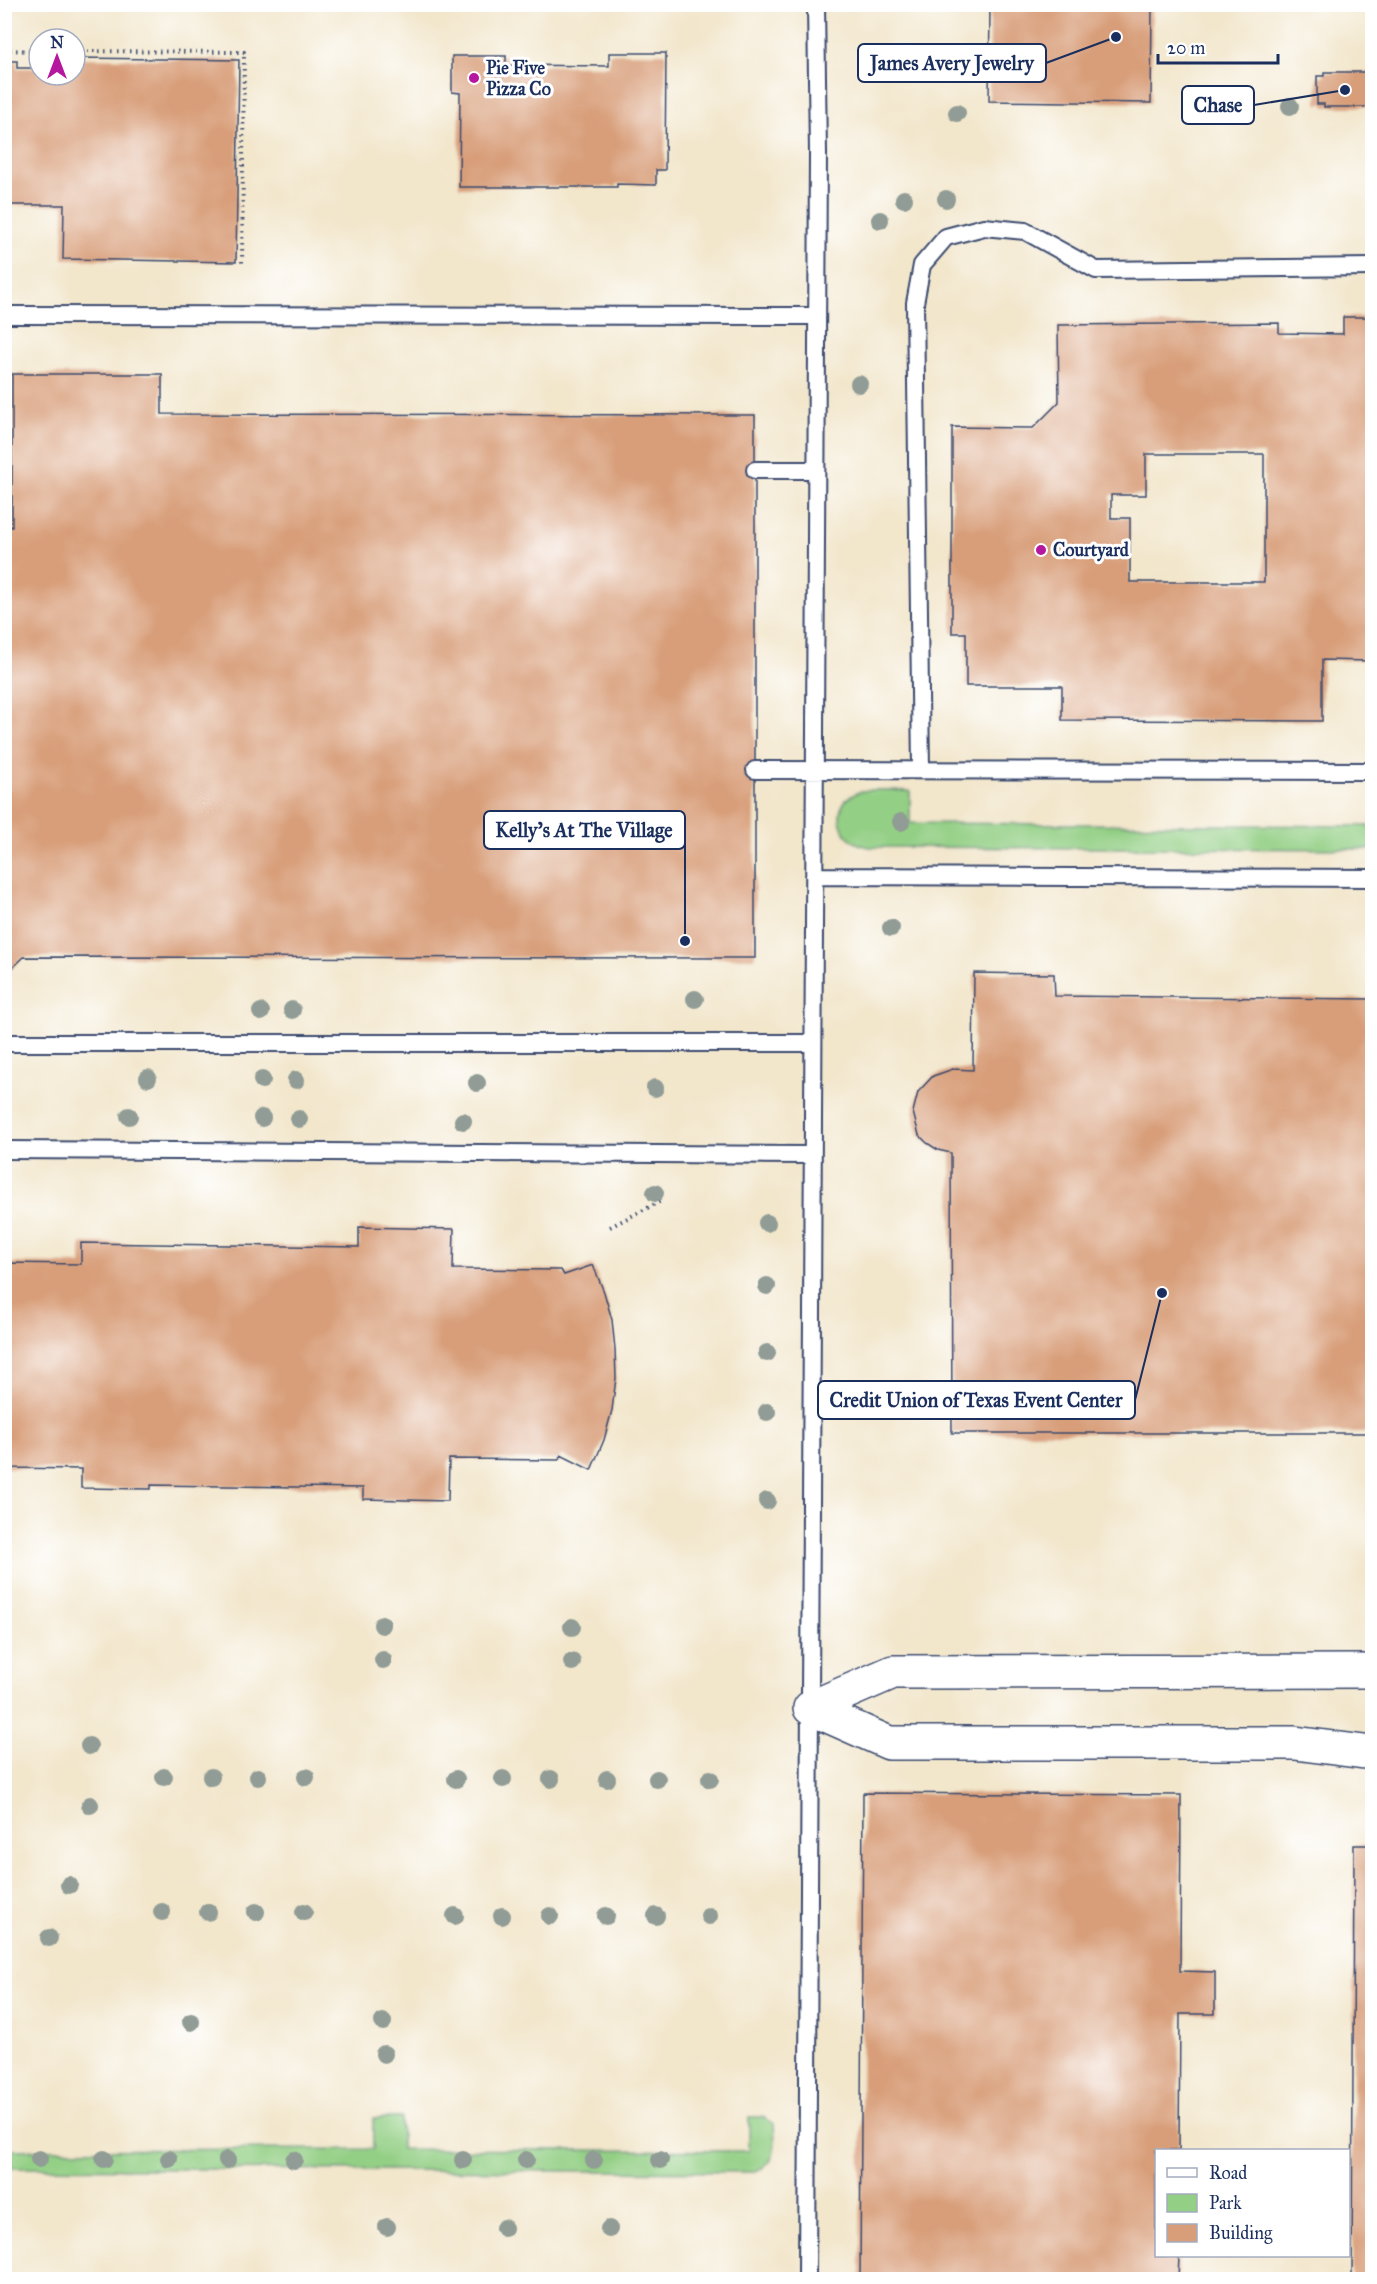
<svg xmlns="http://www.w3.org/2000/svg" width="1377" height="2284" viewBox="0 0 1377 2284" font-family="'IM FELL Great Primer',serif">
  <rect width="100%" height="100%" fill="#fff"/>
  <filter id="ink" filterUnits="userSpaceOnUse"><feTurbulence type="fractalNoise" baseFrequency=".0167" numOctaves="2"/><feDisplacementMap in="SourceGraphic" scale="12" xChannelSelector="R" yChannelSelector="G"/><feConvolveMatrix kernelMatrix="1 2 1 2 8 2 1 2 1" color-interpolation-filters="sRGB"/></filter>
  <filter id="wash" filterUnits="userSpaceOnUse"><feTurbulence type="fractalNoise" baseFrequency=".008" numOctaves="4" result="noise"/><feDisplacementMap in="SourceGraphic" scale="24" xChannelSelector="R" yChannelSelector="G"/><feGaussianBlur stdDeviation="1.35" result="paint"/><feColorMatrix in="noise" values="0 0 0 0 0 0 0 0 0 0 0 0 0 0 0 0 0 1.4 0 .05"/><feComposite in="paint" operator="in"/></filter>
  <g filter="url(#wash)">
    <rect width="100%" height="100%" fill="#f2e6cb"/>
    <path fill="#93cf84" stroke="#577f71" stroke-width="1.5" d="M910,791V823L1372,826V849L869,847C836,842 829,802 859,792C874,787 895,791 910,791Z
      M749,2117H764L774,2124C775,2148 779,2159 756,2172L5,2168V2150L373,2149V2118H401V2149L749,2151Z"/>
    <g id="blocks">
      <path fill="#d89e79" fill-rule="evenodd" d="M990,5H1152L1151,103L989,101Z
        M609,53H666L665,170H656V185L617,184V187H459L460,93L452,92V56H506V65L609,66Z
        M77,58L239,60L236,262L63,259L64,205H4V61H17V68H39V75H75Z
        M1324,72H1372V107H1324V104H1317V76H1324Z
        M1343,317H1372V661L1322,660V721L1062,720V686H966V633H952V427L1033,428L1059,402L1058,325L1279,323V333L1343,334ZM1146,454H1264V582H1130V518H1111V495H1146Z
        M12,374H162V414L755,415V958L24,957L4,976L8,559H4V527H12Z
        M974,973L1054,974L1055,996L1372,999V1433H952L951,1153L938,1150L927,1143L919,1135L913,1112L918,1092L933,1076L953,1069L973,1070Z
        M359,1227L454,1229L453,1269L561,1270L564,1275L593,1265L604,1292L612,1320L615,1349L616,1378L612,1410L604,1440L591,1470L561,1455L559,1460L449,1459L448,1501L363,1499V1488L151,1485V1489L81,1488V1469L4,1468V1263L81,1264V1243L359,1247Z
        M863,1793L1181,1795L1180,1971L1215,1972V2014H1180L1179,2150H1156V2256H1179L1178,2280H860Z
        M1354,1845H1372V2280H1352Z"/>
    </g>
  </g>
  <g filter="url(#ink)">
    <use href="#blocks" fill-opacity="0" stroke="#3b4a6e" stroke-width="1.5"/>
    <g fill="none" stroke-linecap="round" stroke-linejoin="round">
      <g stroke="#3b4a6e" stroke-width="20">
        <path id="lane" d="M4,315L816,316
          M755,470H816
          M921,769L915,303L922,265L946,237L984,227L1025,231L1096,270L1372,267
          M755,770L1372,771
          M814,876L1372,878
          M4,1043H813
          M4,1150L812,1155
          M807,2280L818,153L816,4"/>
      </g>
      <g stroke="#3b4a6e" stroke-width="36">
        <path id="street" d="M810,1708L889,1743H1295L1372,1753
          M810,1708L893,1672L1372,1671"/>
      </g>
      <path stroke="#3b4a6e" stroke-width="4" stroke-dasharray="1.5 4.5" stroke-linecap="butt" d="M4,50L39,51
        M75,51L244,52L242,267
        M610,1227L663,1200"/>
      <use href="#lane" stroke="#fff" stroke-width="16"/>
      <use href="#street" stroke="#fff" stroke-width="33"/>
    </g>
    <g fill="#909c95">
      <circle cx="1290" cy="106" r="9"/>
      <circle cx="957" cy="113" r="9"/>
      <circle cx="904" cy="199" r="9"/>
      <circle cx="946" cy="199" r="9"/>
      <circle cx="880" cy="220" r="9"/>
      <circle cx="859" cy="384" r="9"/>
      <circle cx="901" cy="822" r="9"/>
      <circle cx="891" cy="928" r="9"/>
      <circle cx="695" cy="999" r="9"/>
      <circle cx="292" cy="1010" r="9"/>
      <circle cx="261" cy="1012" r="9"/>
      <circle cx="148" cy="1078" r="9"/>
      <circle cx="262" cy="1080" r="9"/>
      <circle cx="296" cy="1080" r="9"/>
      <circle cx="477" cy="1083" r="9"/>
      <circle cx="655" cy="1088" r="9"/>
      <circle cx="129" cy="1116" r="9"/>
      <circle cx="262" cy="1118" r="9"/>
      <circle cx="299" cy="1119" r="9"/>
      <circle cx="463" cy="1121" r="9"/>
      <circle cx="655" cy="1193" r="9"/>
      <circle cx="767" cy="1223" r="9"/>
      <circle cx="767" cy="1286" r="9"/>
      <circle cx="767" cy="1353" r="9"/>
      <circle cx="767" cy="1412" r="9"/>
      <circle cx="767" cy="1501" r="9"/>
      <circle cx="382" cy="1625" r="9"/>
      <circle cx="572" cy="1627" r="9"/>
      <circle cx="383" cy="1660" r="9"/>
      <circle cx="572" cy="1662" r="9"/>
      <circle cx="89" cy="1746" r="9"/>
      <circle cx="164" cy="1777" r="9"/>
      <circle cx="211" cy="1777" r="9"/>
      <circle cx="258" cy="1777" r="9"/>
      <circle cx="306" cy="1777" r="9"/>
      <circle cx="456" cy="1779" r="9"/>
      <circle cx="503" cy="1779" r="9"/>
      <circle cx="551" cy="1779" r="9"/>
      <circle cx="607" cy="1779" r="9"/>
      <circle cx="657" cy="1779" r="9"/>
      <circle cx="710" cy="1779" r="9"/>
      <circle cx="90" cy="1805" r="9"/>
      <circle cx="69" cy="1885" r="9"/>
      <circle cx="162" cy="1912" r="9"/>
      <circle cx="208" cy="1912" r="9"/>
      <circle cx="256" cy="1912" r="9"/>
      <circle cx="304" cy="1912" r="9"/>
      <circle cx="455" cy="1916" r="9"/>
      <circle cx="502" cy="1916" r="9"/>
      <circle cx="550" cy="1916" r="9"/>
      <circle cx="606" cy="1916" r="9"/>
      <circle cx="656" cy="1916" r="9"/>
      <circle cx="709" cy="1916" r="9"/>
      <circle cx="49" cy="1938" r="9"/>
      <circle cx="191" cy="2022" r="9"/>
      <circle cx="383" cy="2022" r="9"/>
      <circle cx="384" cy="2054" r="9"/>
      <circle cx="39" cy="2159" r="9"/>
      <circle cx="104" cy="2159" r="9"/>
      <circle cx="169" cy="2159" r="9"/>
      <circle cx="227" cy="2160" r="9"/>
      <circle cx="294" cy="2160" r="9"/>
      <circle cx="463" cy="2160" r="9"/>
      <circle cx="526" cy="2160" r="9"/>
      <circle cx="594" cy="2160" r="9"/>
      <circle cx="660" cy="2160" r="9"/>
      <circle cx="387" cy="2227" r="9"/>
      <circle cx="504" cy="2228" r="9"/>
      <circle cx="609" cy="2229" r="9"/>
    </g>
  </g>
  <g fill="#b5179e" stroke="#fff" stroke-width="2">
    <circle cx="474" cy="78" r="6"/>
    <circle cx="1041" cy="550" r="6"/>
  </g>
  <g text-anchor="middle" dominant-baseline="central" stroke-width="6" stroke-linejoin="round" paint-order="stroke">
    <g font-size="18" font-weight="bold" fill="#1b2f5e" stroke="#fff" text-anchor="start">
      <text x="486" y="68">Pie Five<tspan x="486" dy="21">Pizza Co</tspan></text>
      <text x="1053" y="550">Courtyard</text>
    </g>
  </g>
  <path fill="none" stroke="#1b2f5e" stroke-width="2" d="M1116 37L1046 63M1345 90L1254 105M685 941L685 830M1162 1293L1135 1400"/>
  <g fill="#1b2f5e" stroke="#fff" stroke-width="2">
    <circle cx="1116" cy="37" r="6"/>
    <circle cx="1345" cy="90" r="6"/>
    <circle cx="685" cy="941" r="6"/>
    <circle cx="1162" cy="1293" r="6"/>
  </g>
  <g fill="#fff" stroke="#1b2f5e" stroke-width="2">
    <rect x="858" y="44" width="188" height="38" rx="6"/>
    <rect x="1182" y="86" width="72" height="38" rx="6"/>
    <rect x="484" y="811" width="201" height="38" rx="6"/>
    <rect x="818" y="1381" width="317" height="38" rx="6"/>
  </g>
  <g font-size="20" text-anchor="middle" font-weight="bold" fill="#1b2f5e">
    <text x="952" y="70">James Avery Jewelry</text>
    <text x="1218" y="112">Chase</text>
    <text x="584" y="837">Kelly's At The Village</text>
    <text x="976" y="1407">Credit Union of Texas Event Center</text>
  </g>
  <rect width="1377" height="2284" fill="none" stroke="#fff" stroke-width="24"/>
  <rect x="1155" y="2149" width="195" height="108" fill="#ffffff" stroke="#a4acbf" stroke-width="1.5"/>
  <rect x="1167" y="2168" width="30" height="9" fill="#ffffff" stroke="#a4acbf" stroke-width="1.5"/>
  <text x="1209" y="2179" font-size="18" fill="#1b2f5e">Road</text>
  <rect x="1167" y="2194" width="30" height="18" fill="#93cf84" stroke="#a4acbf" stroke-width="1.5"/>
  <text x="1209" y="2209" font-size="18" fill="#1b2f5e">Park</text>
  <rect x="1167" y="2224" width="30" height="18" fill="#d89e79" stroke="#a4acbf" stroke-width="1.5"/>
  <text x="1209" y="2239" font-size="18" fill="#1b2f5e">Building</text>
  <g transform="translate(57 57)"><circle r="28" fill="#ffffff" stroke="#a4acbf" stroke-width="1.5"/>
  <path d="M0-4.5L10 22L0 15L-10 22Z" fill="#b5179e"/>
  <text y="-9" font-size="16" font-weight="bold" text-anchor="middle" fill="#1b2f5e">N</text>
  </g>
  <path d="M1158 54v9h120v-9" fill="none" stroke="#1b2f5e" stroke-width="3"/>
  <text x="1167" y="54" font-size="18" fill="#1b2f5e" stroke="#ffffff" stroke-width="4.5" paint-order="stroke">20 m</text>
</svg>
